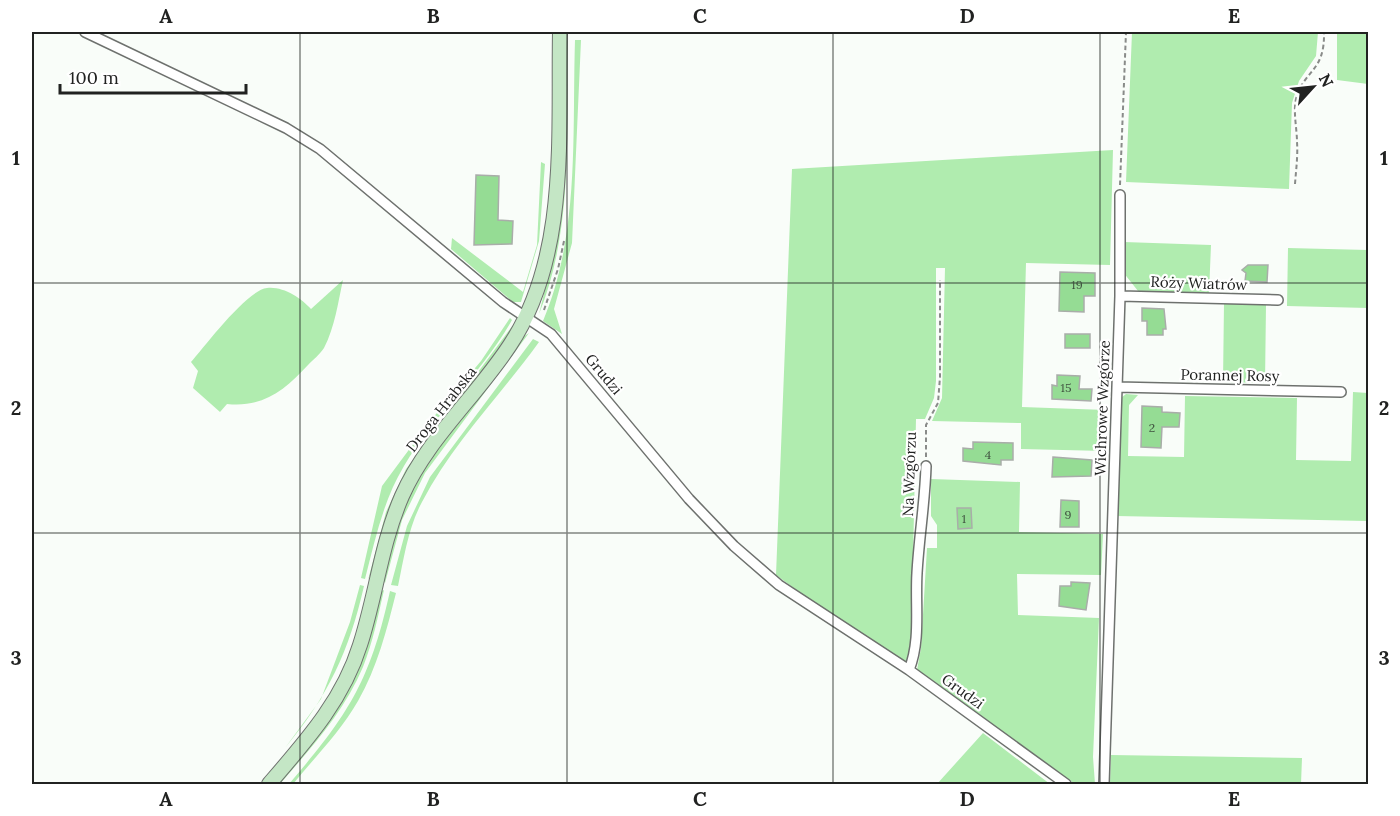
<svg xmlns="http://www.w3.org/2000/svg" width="1400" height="816" viewBox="0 0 1400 816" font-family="Lora,serif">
  <rect width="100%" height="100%" fill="#f9fdf9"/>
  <path fill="#b0ecaf" d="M1132,32H1318L1316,56L1299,81L1292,103L1289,189L1126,182Z
    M1337,32H1368V84L1337,80Z
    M568,40C566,132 574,228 539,314L559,232L565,43Z
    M575,40H581L572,243L554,309L562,334L543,321C580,233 572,134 575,40Z
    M1113,150L1110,265L1026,263L1022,407L1106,410L1105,451L1021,449V423L932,421L942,398L945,268H936V381L934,398L925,419H916L911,653L907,663L836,619L776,575L792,169Z
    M541,162L545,164L539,241L521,302H513L451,249L452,238L523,292L537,245Z
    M1124,242L1211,245L1209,293L1138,291L1123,272Z
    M1288,248L1368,250V308L1287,306Z
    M343,280C338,302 335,327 324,348C320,354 313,360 308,365C285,390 263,408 227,404L220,412L193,388L198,371L191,362C205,346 247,290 267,288C283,286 301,298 311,309Z
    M1224,303L1266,305L1265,383L1223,382Z
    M510,318L512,320C482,373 435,414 404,466C383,501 375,540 365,579L361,578L382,486L431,420L481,361Z
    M513,325L499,352L433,434L368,580L386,512L406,469Z
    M529,333L425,473L402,520L385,583L383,580C392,546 399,511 417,480C446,429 491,386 523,337Z
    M533,339L539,342C501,395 452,444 422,502C408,528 404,558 398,586L391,585L407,526L430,477Z
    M1353,392L1368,393V555L1366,521L1116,516L1121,398L1126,394L1138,395L1129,405L1128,456L1184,457L1185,396L1297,398L1296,460L1351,461Z
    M931,479L1020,482L1019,532L1103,534L1101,575L1017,574L1018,615L1099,618L1093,757L1095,784H1075L917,670L921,648L927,548H937V525L931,516Z
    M360,585L364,586C349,652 328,696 285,748L321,699L350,622Z
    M384,590C378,616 373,642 363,667C344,712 311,748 280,784H276C303,751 334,719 353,680C366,652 373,622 380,592Z
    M390,591L396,593C387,629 377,668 358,701C341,731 315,757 293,784H289C348,715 370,682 390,591Z
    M983,733L1050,784H937Z
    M1111,755L1302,758L1301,784H1110Z"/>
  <path fill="#95dc94" stroke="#a9ada9" stroke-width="1.5" d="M476,175L499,176L498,220L513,221L512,244L474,245Z
    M1248,265H1268L1267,282L1245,281L1246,273L1242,270Z
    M1060,272L1095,273V296H1084V312L1059,311Z
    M1142,308L1164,309L1166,329H1163V335H1147V321H1142Z
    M1065,334H1090V348H1065Z
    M1057,375L1080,376L1079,389H1092L1091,401L1052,399V385L1057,386Z
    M1142,406L1162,407V412L1180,413L1179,427H1162L1161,448L1141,447Z
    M973,442L1013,443V460H1001V465L963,461V448L973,449Z
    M1053,457L1092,460L1091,476L1052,477Z
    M1061,500L1079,501V527H1060Z
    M957,508H971L972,528L958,529Z
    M1071,582L1090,583L1086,610L1059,606L1060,586H1071Z"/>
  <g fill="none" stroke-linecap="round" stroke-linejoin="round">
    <g stroke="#6e716e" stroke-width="12">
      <path id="street" d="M85,32L286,128L320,149L503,302L551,334L689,499L734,546L779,585L909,670L1066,784
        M1120,296L1278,300
        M1117,387L1341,392
        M909,670C921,640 915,606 917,573C919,537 925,502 926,466
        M1104,784L1120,296V195"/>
    </g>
    <g stroke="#6e716e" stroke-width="16">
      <path id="secondary" d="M269,784C306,741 343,700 360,645C376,596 381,544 402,496C427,439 476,397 510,345C569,256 558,135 560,32"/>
    </g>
    <path stroke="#898b89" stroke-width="2" stroke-dasharray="4.5 3" stroke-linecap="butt" d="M1295,184C1296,170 1298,156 1297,142C1297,129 1293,112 1296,99C1304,69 1325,73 1324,32
      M1120,185L1126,32
      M544,310L558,269L564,241
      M926,457V425L938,403L940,377V280"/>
    <use href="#street" stroke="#fff" stroke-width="9"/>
    <use href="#secondary" stroke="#c4e6c5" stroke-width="14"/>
  </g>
  <path fill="none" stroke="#212221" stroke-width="1.5" stroke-opacity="0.55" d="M300,32V784M567,32V784M833,32V784M1100,32V784M32,283H1368M32,533H1368"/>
  <g text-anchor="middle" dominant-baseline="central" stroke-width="4.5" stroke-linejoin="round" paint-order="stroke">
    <g font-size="12" fill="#3e503e">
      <text x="1077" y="284">19</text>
      <text x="1066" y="387">15</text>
      <text x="1152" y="427">2</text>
      <text x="988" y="454">4</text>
      <text x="1068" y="514">9</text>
      <text x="964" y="518">1</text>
    </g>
    <g font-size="15" fill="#212221" stroke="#fff">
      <text transform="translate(1199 283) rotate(2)">Róży Wiatrów</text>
      <text transform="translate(604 374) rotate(50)">Grudzi</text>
      <text transform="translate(1230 375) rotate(1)">Porannej Rosy</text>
      <text transform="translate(1102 408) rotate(-88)">Wichrowe Wzgórze</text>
      <text transform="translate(441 409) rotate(-52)">Droga Hrabska</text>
      <text transform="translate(909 474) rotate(-88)">Na Wzgórzu</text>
      <text transform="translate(963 691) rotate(36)">Grudzi</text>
    </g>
  </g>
  <rect width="1400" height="816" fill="none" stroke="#ffffff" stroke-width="66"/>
  <g transform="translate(1313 87) rotate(63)" stroke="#ffffff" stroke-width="4.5" paint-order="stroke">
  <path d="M0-4.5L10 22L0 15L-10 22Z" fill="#212221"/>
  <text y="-9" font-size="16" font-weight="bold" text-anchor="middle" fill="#212221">N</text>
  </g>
  <path d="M60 84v9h186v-9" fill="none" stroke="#212221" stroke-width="3"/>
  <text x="69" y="84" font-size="18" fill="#212221" stroke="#ffffff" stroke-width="4.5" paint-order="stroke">100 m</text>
  <rect x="33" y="33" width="1334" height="750" fill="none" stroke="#212221" stroke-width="2"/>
  <g font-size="20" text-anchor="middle" font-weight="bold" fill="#212221">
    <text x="166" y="23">A</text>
    <text x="433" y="23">B</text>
    <text x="700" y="23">C</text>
    <text x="967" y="23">D</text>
    <text x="1234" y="23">E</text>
    <text x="16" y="165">1</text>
    <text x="1384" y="165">1</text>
    <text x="16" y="415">2</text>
    <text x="1384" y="415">2</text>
    <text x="16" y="665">3</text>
    <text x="1384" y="665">3</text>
    <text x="166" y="806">A</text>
    <text x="433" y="806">B</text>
    <text x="700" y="806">C</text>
    <text x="967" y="806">D</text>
    <text x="1234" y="806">E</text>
  </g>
</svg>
